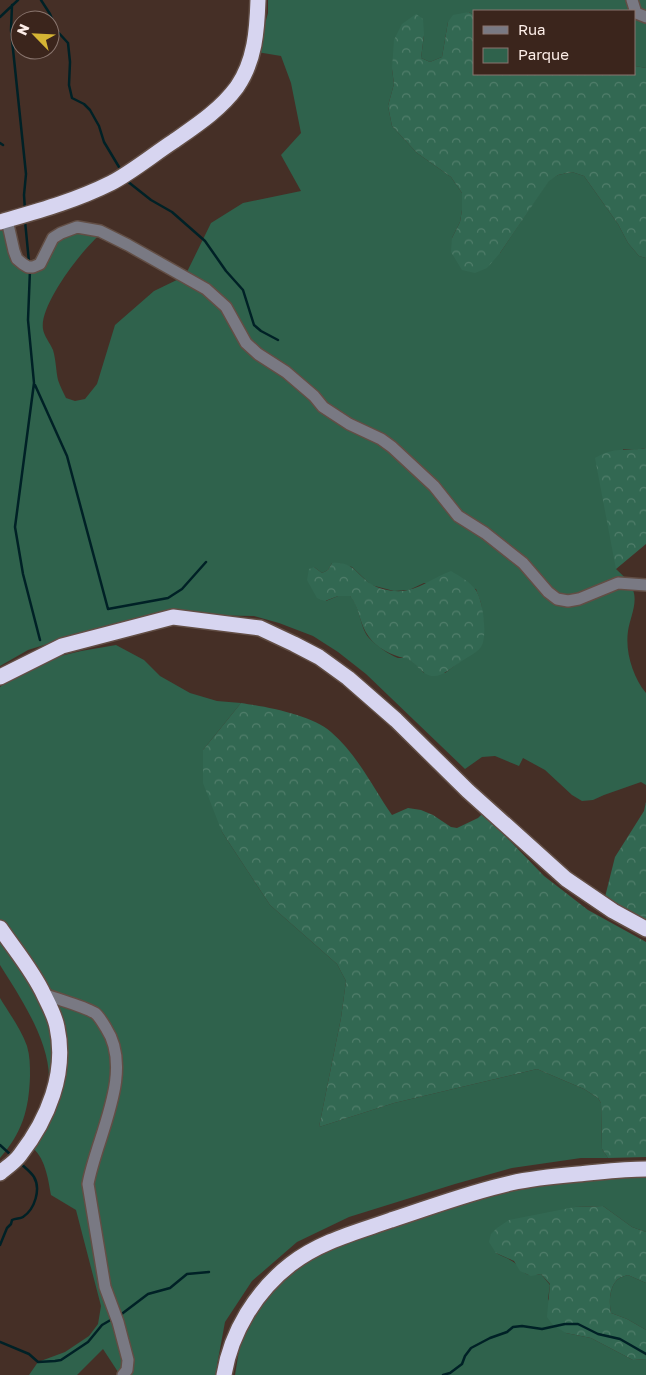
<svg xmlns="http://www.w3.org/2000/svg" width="646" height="1375" viewBox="0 0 646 1375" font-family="'Golos Text',sans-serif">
  <defs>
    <pattern id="forest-crowns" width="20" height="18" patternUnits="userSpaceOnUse" patternTransform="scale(1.25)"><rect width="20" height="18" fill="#326852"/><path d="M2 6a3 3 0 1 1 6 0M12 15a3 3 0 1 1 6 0" fill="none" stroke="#517e6b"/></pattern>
  </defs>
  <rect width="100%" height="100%" fill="#452f26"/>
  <path fill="#2f624c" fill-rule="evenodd" d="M268,0H646V68L635,66V11H475V16L469,12L448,22L442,57L430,62L421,58L424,35L392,69L394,84L388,106L392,126L417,153L451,177L462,193V210L460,222L452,238L500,253L549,180L558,175L572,172L584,176L618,224L628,243L639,256L646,258V448L635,450L623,449L616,569C621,574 631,582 633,590C638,603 630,618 628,631C625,652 633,677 646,693V785L641,782L604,795L593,800L582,801L572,795L545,770L523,758L519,766L495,756L482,757L465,769L366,674L338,652L313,636L279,623L254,616L190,615L142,624L44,645L28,650L0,666V230L5,228L12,252L30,264L61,230L102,233C83,248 39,305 43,329C44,336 50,343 53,350C56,360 56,371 58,380C60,386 63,392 66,398L75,401L85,399L97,384L115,325L154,291L185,276L211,223L243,203L301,191L281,155L301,133L291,83L281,56L257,52L268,13ZM332,563H339L352,567L371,585L394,591L409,590L424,583L476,589L481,603L484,628L462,660L445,673H424C418,667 413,661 406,658C403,658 401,658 398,658C389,655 376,645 369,638C359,626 361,608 350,596H338L326,601L314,567L322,573L328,570Z
    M116,645L144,660L160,676L190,693L217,701L241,703L203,750L222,832L270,905L337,964L346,981L341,1018L319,1127L394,1103L537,1069L584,1089L598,1098L601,1103L602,1149L608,1158H581L512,1168L455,1184L349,1217L297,1242L252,1281L225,1322L217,1365L218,1375H120L103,1349L77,1375H29L38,1362L65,1352L89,1336L98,1324L101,1306L76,1210L51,1195C48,1178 45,1156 30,1146C36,1127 44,1107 48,1088C55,1048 20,997 0,965V687C8,681 16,673 25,669C54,655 85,650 116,645Z
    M0,998C9,1013 21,1029 27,1046C30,1056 30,1066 30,1076C29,1110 22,1133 0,1158Z
    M646,1174V1232L632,1227L603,1206L575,1207L496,1253C501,1256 508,1258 512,1261C525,1269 520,1278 541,1274L550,1285L548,1299L566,1333L591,1338L633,1360L646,1359V1375H235L240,1344L248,1323L263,1296L309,1253L508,1184Z
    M628,1275L646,1283V1330L627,1319L611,1313C609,1303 609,1288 617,1280C620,1277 625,1276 628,1275Z"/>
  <path fill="url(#forest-crowns)" d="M469,12L475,16V74H635V66L646,68V258L639,256L628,243L618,224L584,176L572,172L558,175L549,181L500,253L487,268L475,273L462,270L451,252L452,238L460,222L462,210V193L451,177L417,153L392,126L388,106L394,84L392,69L394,40L402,24L416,14L423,19L424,35L421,58L430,62L442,57L448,22L453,15Z
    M646,448V544L616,569L595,458C615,446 625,452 646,448Z
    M332,563C353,561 356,574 371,584C380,590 398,593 408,590C423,587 436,576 451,571C459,576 469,581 475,589C483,598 488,637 481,647C476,654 465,658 459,663C451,668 442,677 432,676C420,674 415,660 404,658C391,655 377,648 369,637C359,624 360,608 350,596H338L325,601L317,598L307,580L309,569L314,567L322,573L328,570Z
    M241,703C267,707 312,715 331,732C357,754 373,788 392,815L408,808L421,810L433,815L451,827L457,828L478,818L483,813L544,876L588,910L646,942V1157L608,1158L602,1149L601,1103L598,1098L584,1089L537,1069L394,1103L319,1127L341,1018L346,981L337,964L270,905L222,832L203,783V750Z
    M646,802V920L604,901L615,857L644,811Z
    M603,1206L632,1227L646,1232V1283L628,1275C625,1276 620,1277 617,1280C609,1288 609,1303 611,1313L627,1319L646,1330V1359L633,1360L591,1338L566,1333L553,1325L547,1317L550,1284L541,1274L531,1276L520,1271L514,1261L496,1253L489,1242L491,1234L497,1228L509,1220L575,1207Z"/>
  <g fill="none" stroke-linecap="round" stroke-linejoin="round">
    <path stroke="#002126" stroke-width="2.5" d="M41,0L50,14L57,31L68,43L70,62L69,85L72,98L84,104L90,110L99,126L104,142L122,172
      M12,5L11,30L26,174L24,195L25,210
      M0,17L18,0
      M0,143L3,145
      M127,181L151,200L172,212L205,241L226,271L243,290L254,325L261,331L278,340
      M25,221L29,262
      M30,270L28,320L34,383L15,527L23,574L40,640
      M35,385L67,456L108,609L168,598L182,589L206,562
      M0,1145L11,1155
      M0,1245L7,1228L11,1224L12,1220C16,1218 20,1219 23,1217C35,1209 41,1189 34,1177C30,1171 24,1167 19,1162
      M119,1316L148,1294L170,1288L187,1274L209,1272
      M0,1342L29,1354L38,1362L55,1361L61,1360L88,1342L102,1325L114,1318
      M443,1375L450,1373L462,1364L465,1356L471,1348L490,1338L507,1332L513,1327L522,1326L542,1329L565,1324H578L598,1334L620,1339L646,1354"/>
    <g stroke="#624e45" stroke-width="14">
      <path id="minor" d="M632,0L636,13L646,17
        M7,220L14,251L17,259L23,264L28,267H33L40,264L53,238L61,233L77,227L100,231L128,245L206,289L226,307L246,343L258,354L286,372L314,396L323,407L349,424L381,439L392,447L434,486L458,516L485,533L523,563L548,592L557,599L568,601L579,599L618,583L646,585
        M44,994C59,1000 81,1005 95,1013C99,1016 103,1023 106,1028C135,1072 96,1138 88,1184L105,1287L118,1322L128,1360L127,1370L123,1375"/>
    </g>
    <g stroke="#624e45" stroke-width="18">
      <path id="highway" d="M0,222C38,211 75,201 111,183C132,172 154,154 174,141C197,125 220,110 237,87C255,61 257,30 258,0
        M0,677L62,646L173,617L260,628L294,644L319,657L348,678L396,720L468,791L566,879L613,911L646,929
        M0,928C15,950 33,971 44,995C49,1005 55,1016 57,1027C67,1073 48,1119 20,1155C15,1162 7,1167 0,1173
        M224,1375C231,1332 256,1291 291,1264C321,1241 357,1232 391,1220C431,1207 470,1192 511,1183C533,1178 555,1176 578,1174C601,1172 623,1169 646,1169"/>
    </g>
    <use href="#minor" stroke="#797983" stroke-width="11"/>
    <use href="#highway" stroke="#d7d5f0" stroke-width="15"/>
  </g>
  <rect x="473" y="10" width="162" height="65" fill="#3b251c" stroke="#89756e"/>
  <rect x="483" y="26" width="25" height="8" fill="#797983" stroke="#89756e"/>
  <text x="518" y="35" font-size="15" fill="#fdeee8">Rua</text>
  <rect x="483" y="48" width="25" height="15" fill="#2f624c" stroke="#89756e"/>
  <text x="518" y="60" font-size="15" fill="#fdeee8">Parque</text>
  <g transform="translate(35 35) rotate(294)"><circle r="24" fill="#3b251c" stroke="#89756e"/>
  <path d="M0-4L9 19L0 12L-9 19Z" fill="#d6b534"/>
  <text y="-8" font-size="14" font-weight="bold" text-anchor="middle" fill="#fdeee8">N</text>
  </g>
</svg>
